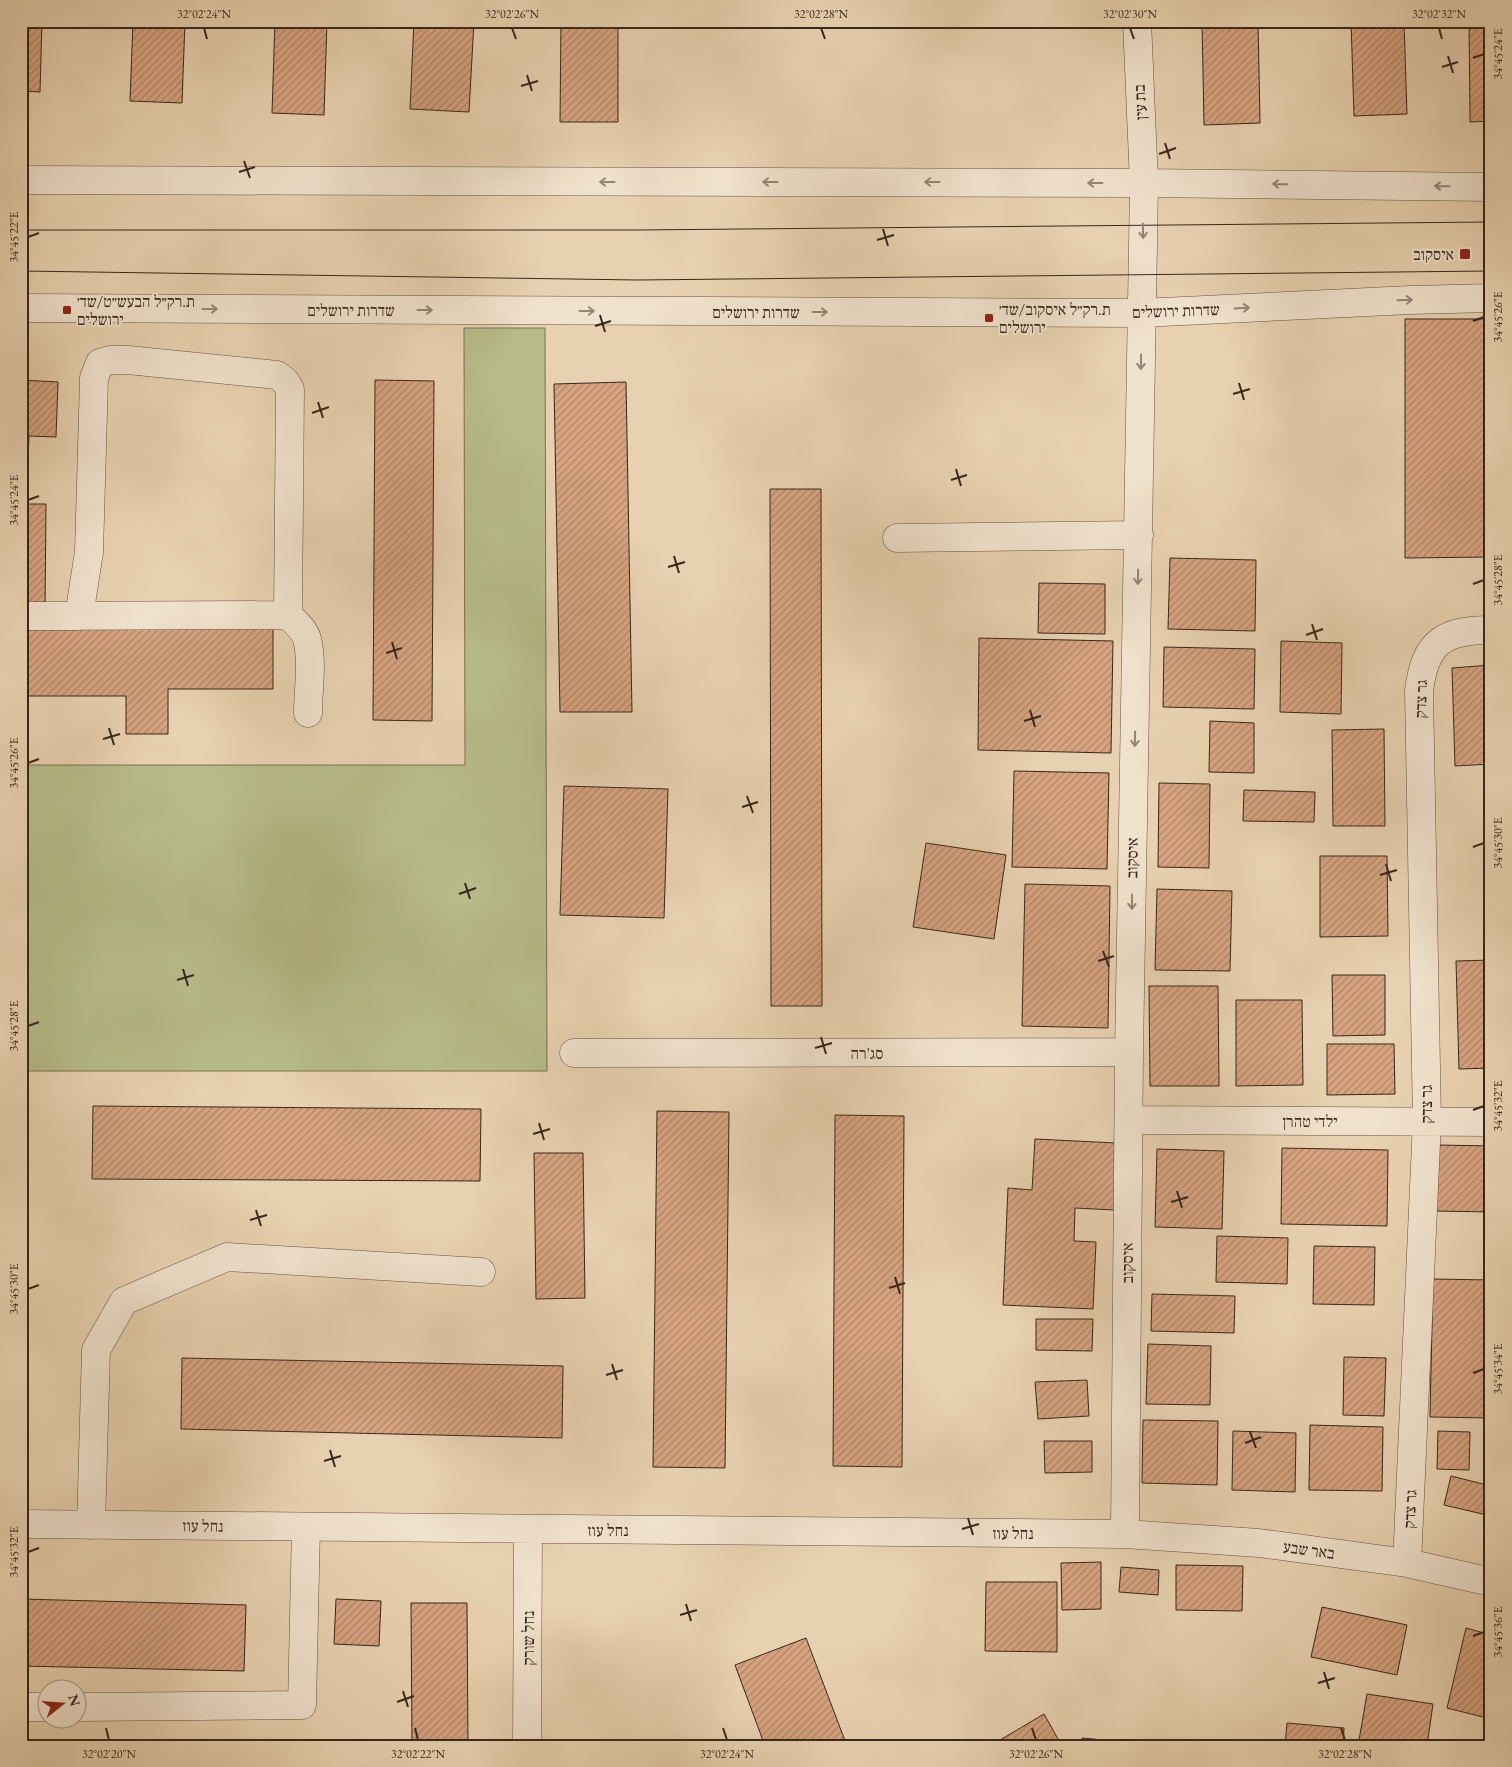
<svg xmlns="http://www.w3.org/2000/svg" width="1512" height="1767" viewBox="0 0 1512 1767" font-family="'EB Garamond','Frank Ruhl Libre',serif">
  <defs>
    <pattern id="building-hatch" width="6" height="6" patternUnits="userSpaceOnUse" patternTransform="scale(1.25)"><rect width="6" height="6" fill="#d7a380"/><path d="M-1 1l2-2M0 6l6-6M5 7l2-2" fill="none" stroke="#af8568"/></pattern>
  </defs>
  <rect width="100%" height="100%" fill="#e8d1b0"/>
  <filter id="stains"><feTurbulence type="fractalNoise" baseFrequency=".004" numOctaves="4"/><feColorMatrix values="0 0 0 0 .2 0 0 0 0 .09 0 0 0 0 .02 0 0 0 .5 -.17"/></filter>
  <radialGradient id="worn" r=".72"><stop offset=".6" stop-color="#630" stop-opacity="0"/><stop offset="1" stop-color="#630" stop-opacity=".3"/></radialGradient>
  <path fill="#b7bb8a" stroke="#787152" d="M464,328H545L547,1071H21V765H465Z"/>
  <path fill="url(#building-hatch)" stroke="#38271b" d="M21,21H42L40,92L21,91Z
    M133,21H185L182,103L130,101Z
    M275,21H327L324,115L272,113Z
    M414,21H474L469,112L410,109Z
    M561,21H618V122H560Z
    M1202,21H1258L1260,123L1204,125Z
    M1351,21H1404L1407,114L1354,116Z
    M1469,21H1491V121L1470,122Z
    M1405,319H1491V557L1405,558Z
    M21,380L58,382L56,437L29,436L27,487L21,486Z
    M375,380L434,381L432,721L373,720Z
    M626,382L632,712H560L554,384Z
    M770,489H821L822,1006H771Z
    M21,504H46L45,611H21Z
    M1170,558L1256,560L1255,631L1168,629Z
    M1039,583L1105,584V634L1038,633Z
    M21,626L273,627V689H168V734H126V696H21Z
    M979,638L1113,641L1111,753L978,750Z
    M1281,641L1342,643L1341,714L1280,712Z
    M1164,647L1255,649L1254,709L1163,707Z
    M1491,665V764L1455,766L1452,668Z
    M1210,721L1254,723V773L1209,772Z
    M1384,729L1385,826H1333L1332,730Z
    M1014,771L1109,773L1107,869L1012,867Z
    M1159,783L1210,784L1209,868L1158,867Z
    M564,786L668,789L664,918L560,915Z
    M1244,790L1315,792L1314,822L1243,821Z
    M926,843L1006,855L994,939L913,927Z
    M1320,856H1387L1388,936L1320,937Z
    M1025,884L1110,886L1108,1028L1022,1026Z
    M1157,889L1232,891L1230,971L1155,970Z
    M1491,960V1068L1459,1069L1456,961Z
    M1332,975H1385V1035L1333,1036Z
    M1149,986H1218L1219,1086H1150Z
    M1236,1000H1302L1303,1085L1236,1086Z
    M1327,1044H1394L1395,1094L1327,1095Z
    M93,1106L481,1109L480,1181L92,1179Z
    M657,1111L729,1112L725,1468L653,1467Z
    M835,1115L904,1116L902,1467L833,1466Z
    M1035,1139L1116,1143L1114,1210L1075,1208L1074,1241L1096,1242L1093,1309L1003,1305L1008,1188L1032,1190Z
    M1438,1145L1491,1146V1212L1436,1211Z
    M1282,1148L1388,1150L1387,1226L1281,1224Z
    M1157,1149L1224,1151L1222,1229L1155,1227Z
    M534,1153H583L585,1298L536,1299Z
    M1217,1236L1288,1238L1287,1284L1216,1282Z
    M1314,1246L1375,1247L1374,1305L1313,1304Z
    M1433,1279L1491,1280V1418L1430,1417Z
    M1152,1294L1235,1296L1234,1333L1151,1331Z
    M1036,1319H1093L1092,1351L1036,1350Z
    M1148,1344L1211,1346L1210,1405L1146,1404Z
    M1344,1357L1386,1358L1384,1416L1343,1415Z
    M182,1358L563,1366L562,1438L181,1429Z
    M1087,1380L1089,1416L1038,1419L1035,1382Z
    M1143,1420L1218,1421L1217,1485L1142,1483Z
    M1310,1425L1383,1427L1382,1491L1309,1490Z
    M1233,1431L1296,1433L1295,1492L1232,1490Z
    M1438,1431L1470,1432L1469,1470L1437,1469Z
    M1044,1441H1092V1472L1045,1473Z
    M1451,1476L1491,1486V1516L1444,1505Z
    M1101,1562V1609L1062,1610L1061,1563Z
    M1176,1565L1243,1566L1242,1611L1176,1610Z
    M1121,1567L1159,1570L1158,1595L1119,1592Z
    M986,1582H1057V1652L985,1651Z
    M21,1599L246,1605L244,1671L21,1666Z
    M336,1599L381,1601L379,1646L334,1644Z
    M411,1603H467L468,1746H412Z
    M1322,1607L1407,1625L1397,1675L1311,1657Z
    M1466,1628L1491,1635V1719L1447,1708Z
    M806,1638L847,1746H765L735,1665Z
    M1367,1694L1433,1704L1427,1746H1358Z
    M1044,1714L1062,1746H990Z
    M1287,1723L1344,1728L1343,1746H1285Z
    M1082,1738L1170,1746H1082Z"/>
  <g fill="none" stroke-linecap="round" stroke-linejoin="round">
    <g stroke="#645240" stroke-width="29">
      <path id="minor" d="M21,180L1144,183L1491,187
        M21,308L1141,313L1410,300L1491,298
        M897,538L1139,535
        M288,615C295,622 304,629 307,639C313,662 308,690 308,713
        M21,616L288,615L290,389L285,381L277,375L128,360H110L100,363L94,378L89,552L79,616
        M574,1053L1129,1052
        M1129,1120L1491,1122
        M21,1524L1125,1534L1259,1543L1407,1563L1491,1582
        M91,1525L96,1350L124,1301L227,1257L481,1272
        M1125,1534L1129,1052L1143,245L1144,183L1137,21
        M1407,1563L1427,1121L1419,691C1425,642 1443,630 1491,630
        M21,1707H48
        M78,1707L302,1705L306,1527
        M527,1746L528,1529"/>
    </g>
    <use href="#minor" stroke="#f0e1cc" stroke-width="28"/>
    <path stroke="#38271b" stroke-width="1" d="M21,230H638L1491,222
      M21,271L638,280L1491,271"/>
  </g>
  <defs><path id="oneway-shaft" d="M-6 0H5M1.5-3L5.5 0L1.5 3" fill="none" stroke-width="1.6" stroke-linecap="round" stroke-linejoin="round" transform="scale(1.25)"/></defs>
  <g stroke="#948474">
    <use href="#oneway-shaft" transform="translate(607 182) rotate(-180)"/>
    <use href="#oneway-shaft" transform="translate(770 182) rotate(-180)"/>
    <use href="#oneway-shaft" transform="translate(932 182) rotate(-180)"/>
    <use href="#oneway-shaft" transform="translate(1095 183) rotate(-180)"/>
    <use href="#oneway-shaft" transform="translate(1280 184) rotate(-179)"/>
    <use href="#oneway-shaft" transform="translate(1442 186) rotate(-179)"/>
    <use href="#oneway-shaft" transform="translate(1143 231) rotate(89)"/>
    <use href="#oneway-shaft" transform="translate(1405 300) rotate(-2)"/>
    <use href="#oneway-shaft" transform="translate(1242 308) rotate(-3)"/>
    <use href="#oneway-shaft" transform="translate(210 309)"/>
    <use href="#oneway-shaft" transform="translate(425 310)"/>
    <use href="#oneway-shaft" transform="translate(587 311)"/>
    <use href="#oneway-shaft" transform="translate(820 312)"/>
    <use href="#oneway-shaft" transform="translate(1141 362) rotate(91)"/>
    <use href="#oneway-shaft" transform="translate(1138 577) rotate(91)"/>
    <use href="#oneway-shaft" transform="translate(1135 739) rotate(91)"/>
    <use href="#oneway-shaft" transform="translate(1132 902) rotate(91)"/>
  </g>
  <path fill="none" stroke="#38271b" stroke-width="2" d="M204,28L207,39M512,28L516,39M821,28L825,39M1130,28L1134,39M1439,28L1442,39M1448,56L1453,73M1473,58L1484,54M1442,67L1458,62M527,75L532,91M521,86L538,81M1165,143L1170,159M1159,154L1176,148M244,161L250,178M239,172L255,167M883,229L888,246M28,237L39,233M877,240L894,235M600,315L605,332M1473,321L1484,317M595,326L611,321M1239,383L1244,400M1233,394L1250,389M318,402L323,418M312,413L329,407M956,469L961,486M951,480L967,475M28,500L39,496M674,556L679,573M668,567L685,562M1473,584L1484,580M1312,624L1317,640M1306,635L1323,629M392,642L397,659M386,653L402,648M1030,710L1035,727M1024,721L1041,716M109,728L114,745M103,739L120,734M28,763L39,759M747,796L753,813M742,807L758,802M1473,847L1484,843M1386,864L1391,881M1380,875L1397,870M465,883L470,899M459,894L476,888M1103,951L1109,967M1098,961L1114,956M183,969L188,986M177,980L194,975M28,1026L39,1022M821,1037L826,1054M815,1048L832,1043M1473,1110L1484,1106M539,1123L544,1140M533,1134L550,1129M1177,1191L1182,1208M1171,1202L1188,1197M256,1210L261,1226M250,1220L267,1215M895,1277L900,1294M889,1288L905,1283M28,1289L39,1285M612,1364L617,1380M1473,1373L1484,1369M606,1375L623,1370M1250,1432L1256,1448M1245,1443L1261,1437M330,1450L335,1467M324,1461L341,1456M968,1518L973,1535M962,1529L979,1524M28,1552L39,1548M686,1604L691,1621M680,1615L697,1610M1473,1636L1484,1632M1324,1672L1329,1689M1318,1683L1335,1678M403,1691L408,1707M397,1702L414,1696M106,1728L109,1740M415,1728L418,1740M723,1728L727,1740M1032,1728L1036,1740M1341,1728L1345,1740"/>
  <g fill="#8f2418" stroke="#f0e1cc" stroke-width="2">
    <rect x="1459" y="248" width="12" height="12" rx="2.5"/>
    <rect x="62" y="305" width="10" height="10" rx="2.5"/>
    <rect x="984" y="313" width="10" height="10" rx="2.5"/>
  </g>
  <g text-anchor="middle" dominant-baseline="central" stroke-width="4" stroke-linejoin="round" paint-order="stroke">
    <g font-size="16" fill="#38271b" stroke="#f0e1cc">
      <text transform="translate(1140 102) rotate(-93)">בת עין</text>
      <text x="351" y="310">שדרות ירושלים</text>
      <text transform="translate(1176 311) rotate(-2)">שדרות ירושלים</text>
      <text x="756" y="312">שדרות ירושלים</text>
      <text transform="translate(1421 699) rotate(-88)">גר צדק</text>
      <text transform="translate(1132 858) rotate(-89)">איסקוב</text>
      <text x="867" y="1053">סג'רה</text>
      <text transform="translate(1426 1104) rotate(-90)">גר צדק</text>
      <text x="1310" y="1121">ילדי טהרן</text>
      <text transform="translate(1127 1263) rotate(-90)">איסקוב</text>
      <text transform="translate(1410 1509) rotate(-87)">גר צדק</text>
      <text transform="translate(203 1526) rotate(1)">נחל עוז</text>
      <text x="608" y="1530">נחל עוז</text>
      <text x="1013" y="1533">נחל עוז</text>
      <text transform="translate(1309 1550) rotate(8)">באר שבע</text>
      <text transform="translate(528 1638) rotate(-90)">נחל שורק</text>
    </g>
    <g font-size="16" fill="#38271b" stroke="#f0e1cc" text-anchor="start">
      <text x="1454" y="254" text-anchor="end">איסקוב</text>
      <text x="77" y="301">ת.רק״ל הבעש״ט/שד׳<tspan x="77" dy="18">ירושלים</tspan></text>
      <text x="999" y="309">ת.רק״ל איסקוב/שד׳<tspan x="999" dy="18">ירושלים</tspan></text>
    </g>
  </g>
  <rect width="1512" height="1767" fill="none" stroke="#e8d1b0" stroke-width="55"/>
  <g transform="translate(62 1704) rotate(73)"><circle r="24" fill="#f0e1cc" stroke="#a69785"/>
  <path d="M0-4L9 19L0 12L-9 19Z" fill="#8f2418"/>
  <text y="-8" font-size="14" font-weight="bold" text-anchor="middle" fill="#38271b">N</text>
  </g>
  <rect x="28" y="28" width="1456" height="1712" fill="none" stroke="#38271b" stroke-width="2"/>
  <g font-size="12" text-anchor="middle" fill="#38271b">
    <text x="204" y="18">32°02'24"N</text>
    <text x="512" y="18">32°02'26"N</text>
    <text x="821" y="18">32°02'28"N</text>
    <text x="1130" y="18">32°02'30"N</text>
    <text x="1439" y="18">32°02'32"N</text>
    <text transform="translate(1498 54) rotate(-90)" y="4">34°45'24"E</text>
    <text transform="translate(14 237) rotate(-90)" y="4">34°45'22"E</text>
    <text transform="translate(1498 317) rotate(-90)" y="4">34°45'26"E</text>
    <text transform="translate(14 500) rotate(-90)" y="4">34°45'24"E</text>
    <text transform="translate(1498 580) rotate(-90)" y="4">34°45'28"E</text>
    <text transform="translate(14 763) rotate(-90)" y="4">34°45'26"E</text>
    <text transform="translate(1498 843) rotate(-90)" y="4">34°45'30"E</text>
    <text transform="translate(14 1026) rotate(-90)" y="4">34°45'28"E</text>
    <text transform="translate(1498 1106) rotate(-90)" y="4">34°45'32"E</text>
    <text transform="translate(14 1289) rotate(-90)" y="4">34°45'30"E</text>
    <text transform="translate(1498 1369) rotate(-90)" y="4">34°45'34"E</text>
    <text transform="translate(14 1552) rotate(-90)" y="4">34°45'32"E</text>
    <text transform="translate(1498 1632) rotate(-90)" y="4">34°45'36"E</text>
    <text x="109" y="1758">32°02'20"N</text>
    <text x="418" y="1758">32°02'22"N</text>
    <text x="727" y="1758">32°02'24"N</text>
    <text x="1036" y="1758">32°02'26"N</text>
    <text x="1345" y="1758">32°02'28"N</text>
  </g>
  <rect width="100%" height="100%" filter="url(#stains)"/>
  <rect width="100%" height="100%" fill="url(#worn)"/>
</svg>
